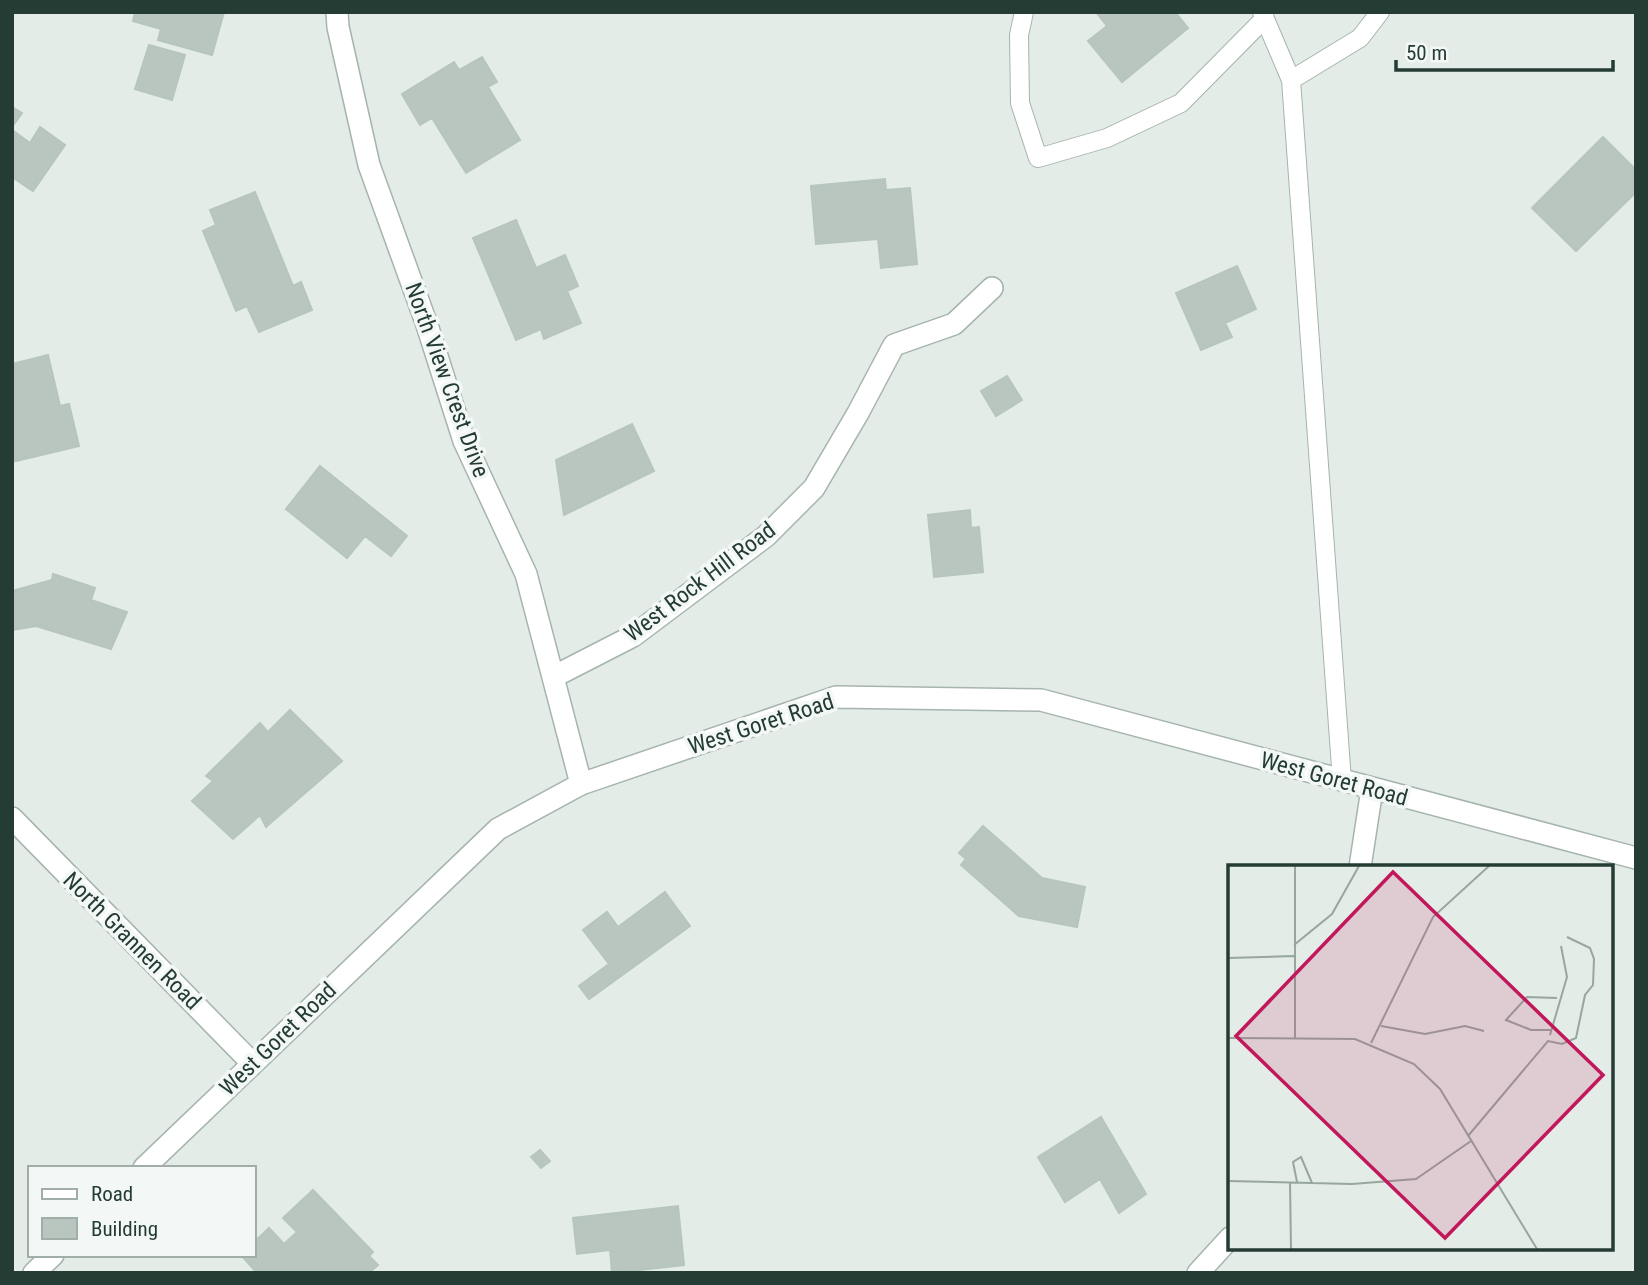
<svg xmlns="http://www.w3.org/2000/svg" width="1648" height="1285" viewBox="0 0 1648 1285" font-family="'Roboto Condensed',sans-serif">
  <rect width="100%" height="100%" fill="#e3ece7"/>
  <path fill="#b9c6c0" stroke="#b6c5be" stroke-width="2" d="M135,12H224L212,55L158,40L161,29L133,21Z
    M1096,12H1175L1188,28L1122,82L1088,41L1107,26Z
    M149,45L185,55L172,100L135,89Z
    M482,57L497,82L488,87L520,140L466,173L432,118L420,125L402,94L454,62L459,70Z
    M12,107L22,113L12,127Z
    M40,127L65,145L33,191L12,177V130L30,143Z
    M1603,137L1636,170V192L1576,251L1532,208Z
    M885,179L886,190L910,188L917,264L881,268L878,239L816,244L811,186Z
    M255,192L293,286L301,282L312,310L259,332L247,306L236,311L203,231L216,225L210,210Z
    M516,220L536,268L565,255L578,286L567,291L581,323L544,339L541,329L516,340L473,238Z
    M1237,266L1256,309L1225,323L1232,337L1201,350L1176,293Z
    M48,355L60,406L69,404L79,446L12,462V364Z
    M1007,376L1022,400L996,416L981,391Z
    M632,424L654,471L564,515L556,460Z
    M320,466L407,536L391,556L365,536L347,558L286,509Z
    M970,510L971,528L979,527L983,572L934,577L928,515Z
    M53,574L95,588L91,600L127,612L111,649L36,626L12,630V591L52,580Z
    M290,710L342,761L266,827L260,815L233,839L192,801L213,781L206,776L260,723L268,732Z
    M983,826L1042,878L1085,887L1077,927L1019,916L961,865L966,859L959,853Z
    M665,892L690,926L589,999L579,986L609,964L583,930L607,912L618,927Z
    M1101,1117L1146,1194L1119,1213L1100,1179L1065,1202L1038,1157Z
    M540,1150L550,1161L541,1168L531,1157Z
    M313,1190L373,1252L369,1256L378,1265L369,1273H257L241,1255H254V1242L269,1228L284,1244L297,1232L283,1218Z
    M678,1206L684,1265L612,1273L610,1250L577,1254L573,1218Z"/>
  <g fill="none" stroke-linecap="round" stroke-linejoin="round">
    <g stroke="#a6b4ae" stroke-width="20">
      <path id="service" d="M1024,12L1019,35L1020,103L1038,158L1107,138L1181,103L1265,18
        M1262,12L1291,80
        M1342,781L1291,80L1360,38L1380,12"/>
    </g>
    <g stroke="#a6b4ae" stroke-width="24">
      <path id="minor" d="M337,12L338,27L369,165L427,325L464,441L526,574L581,784
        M553,677L633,636L766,536L814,488L858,413L894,345L954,324L992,288
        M12,818L252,1063
        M1360,867L1372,789
        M1198,1273L1230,1238"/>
    </g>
    <g stroke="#a6b4ae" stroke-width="24">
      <path id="tertiary" d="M144,1168L498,829L581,784L836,697L1041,700L1636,858
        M34,1273L53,1255"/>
    </g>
    <use href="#service" stroke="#fff" stroke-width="18"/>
    <use href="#minor" stroke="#fff" stroke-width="21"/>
    <use href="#tertiary" stroke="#fff" stroke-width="21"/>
  </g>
  <g text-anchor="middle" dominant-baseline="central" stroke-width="7" stroke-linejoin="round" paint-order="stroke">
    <g font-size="23" fill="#243c34" stroke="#f3f8f6">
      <text transform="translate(447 380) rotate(70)">North View Crest Drive</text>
      <text transform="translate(700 582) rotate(-37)">West Rock Hill Road</text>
      <text transform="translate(761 724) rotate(-18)">West Goret Road</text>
      <text transform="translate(1334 779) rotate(15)">West Goret Road</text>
      <text transform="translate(132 941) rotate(45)">North Grannen Road</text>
      <text transform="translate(278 1039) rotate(-44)">West Goret Road</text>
    </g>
  </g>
  <g transform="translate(1228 865)">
    <rect width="385" height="385" fill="#e3ece7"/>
    <path fill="none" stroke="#97a69f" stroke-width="2" d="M66,80L104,49L131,1M0,93L66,91M153,161L197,169L237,161L256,166M324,165H303L278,155L299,132L329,133M322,170L339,112L333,81M0,173L127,174L186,199L212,224L309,384M67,173V1M143,178L205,52L261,1M240,271L320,176L334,179L348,173L357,130L365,120L366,94L362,83L339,72M0,316L124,319L188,314L243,276M62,317L63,384M69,317L65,297L73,292L84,318"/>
    <path fill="#c2185b" fill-opacity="0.15" stroke="#c2185b" stroke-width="3.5" d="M165,7L375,210L217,373L8,171Z"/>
    <rect width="385" height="385" fill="none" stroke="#243c34" stroke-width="3.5"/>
  </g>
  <rect width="1648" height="1285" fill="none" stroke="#243c34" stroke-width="28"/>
  <rect x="28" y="1166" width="228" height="91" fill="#f3f8f6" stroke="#a0ada8" stroke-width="2"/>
  <rect x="42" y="1189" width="35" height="10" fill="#ffffff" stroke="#a0ada8" stroke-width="2"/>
  <text x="91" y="1201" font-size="21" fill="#243c34">Road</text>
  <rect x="42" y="1218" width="35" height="21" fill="#b9c6c0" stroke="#a0ada8" stroke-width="2"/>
  <text x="91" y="1236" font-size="21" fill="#243c34">Building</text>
  <path d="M1396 60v10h217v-10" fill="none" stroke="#243c34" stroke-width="3.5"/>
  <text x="1406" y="60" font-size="21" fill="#243c34" stroke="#f3f8f6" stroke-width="5" paint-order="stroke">50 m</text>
</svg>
